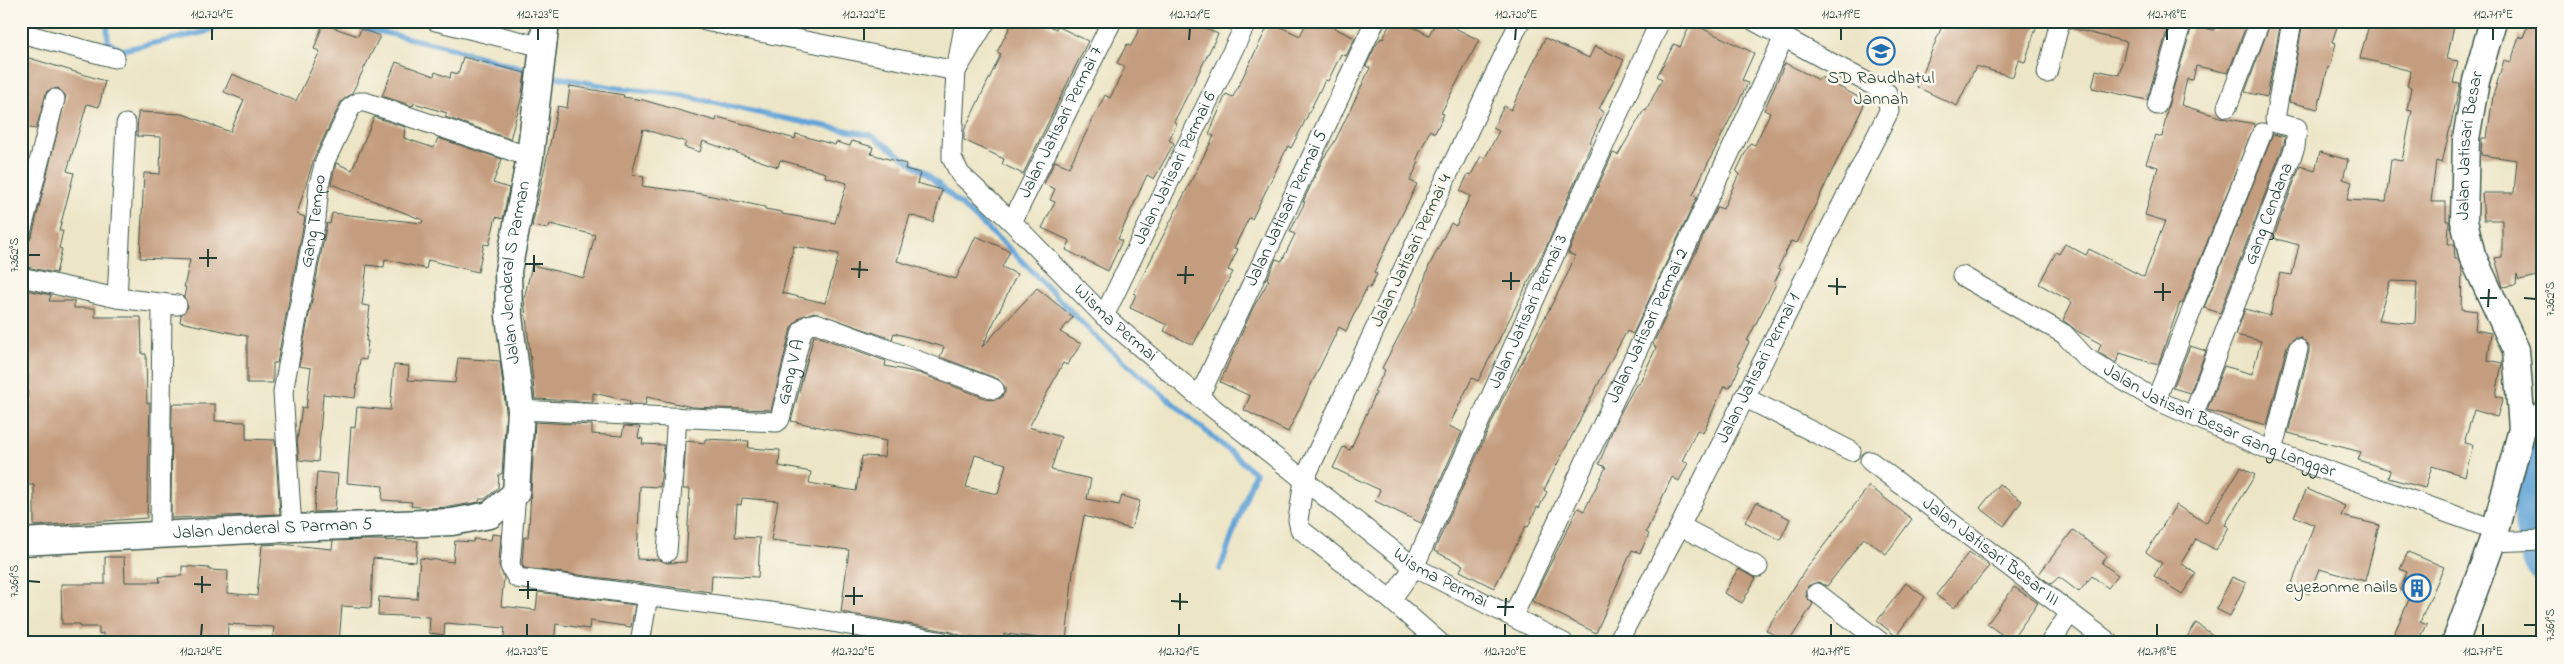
<svg xmlns="http://www.w3.org/2000/svg" width="2564" height="664" viewBox="0 0 2564 664" font-family="'Indie Flower',sans-serif">
  <rect width="100%" height="100%" fill="#fbf7ec"/>
  <filter id="ink" filterUnits="userSpaceOnUse"><feTurbulence type="fractalNoise" baseFrequency=".02" numOctaves="2"/><feDisplacementMap in="SourceGraphic" scale="10" xChannelSelector="R" yChannelSelector="G"/><feConvolveMatrix kernelMatrix="1 2 1 2 8 2 1 2 1" color-interpolation-filters="sRGB"/></filter>
  <filter id="wash" filterUnits="userSpaceOnUse"><feTurbulence type="fractalNoise" baseFrequency=".0096" numOctaves="4" result="noise"/><feDisplacementMap in="SourceGraphic" scale="20" xChannelSelector="R" yChannelSelector="G"/><feGaussianBlur stdDeviation="1.12" result="paint"/><feColorMatrix in="noise" values="0 0 0 0 0 0 0 0 0 0 0 0 0 0 0 0 0 1.4 0 .05"/><feComposite in="paint" operator="in"/></filter>
  <g filter="url(#wash)">
    <rect width="100%" height="100%" fill="#ece5c6"/>
    <g fill="none" stroke-linecap="round" stroke-linejoin="round">
      <path stroke="#64a4d7" stroke-width="5.5" d="M107,21L108,42L122,50L205,32L231,21
        M332,21L439,45L534,72
        M545,75L617,88L681,95L772,116L871,135L926,173L1012,251L1100,341L1255,473L1220,569"/>
      <path stroke="#64a4d7" stroke-width="35" d="M2543,455C2524,477 2530,541 2543,565"/>
    </g>
    <g id="blocks">
      <path fill="#c49c7e" fill-rule="evenodd" d="M1013,21H1040L1056,29L1057,26L1088,41L1023,174L1002,164L1004,159L964,140V131L1001,54L997,52Z
        M1143,21H1167L1184,29L1188,21H1190L1218,34L1174,122L1177,123L1169,140L1174,143L1154,179L1147,175L1118,239L1122,241L1108,271L1066,250L1070,241L1042,228L1055,202L1050,200L1055,189L1044,184L1055,161L1069,167L1105,95L1110,98L1125,67L1117,63L1127,44L1131,46Z
        M1307,21H1320L1355,38L1346,56L1341,54L1328,81L1325,80L1302,127L1291,148L1288,146L1252,219L1249,218L1234,248L1238,249L1228,270L1233,272L1193,345L1164,331L1167,325L1130,308L1136,294L1134,293L1214,136L1209,134L1226,94L1233,97L1270,22L1300,36Z
        M1391,21H1401L1429,35L1436,21H1441L1479,40L1441,113L1444,114L1435,133L1430,130L1416,161L1419,162L1410,181L1417,184L1374,272L1377,274L1370,288L1367,287L1346,331L1339,327L1288,432L1244,410L1250,396L1220,382L1253,308L1269,280L1267,279L1276,259L1282,261L1295,234L1290,232L1305,202H1303L1323,159L1335,141L1350,110L1370,68L1366,66L1375,47L1381,38L1383,39Z
        M1944,21H2038L2025,62L2018,60L2013,77L1976,66L1957,106L1917,87Z
        M2071,21H2170L2147,100L2092,88L2096,70L2119,75L2127,42L2070,28Z
        M2216,21H2248L2228,73L2196,66L2193,80L2187,79L2181,105L2223,118L2255,124L2182,304L2180,303L2158,365L2120,353L2116,363L2098,352L2101,344L2077,331L2063,320L2072,302L2039,284L2056,252L2059,254L2065,244L2086,255L2089,249L2144,277L2165,221L2145,215L2158,167L2146,163L2156,135L2162,137L2168,106L2192,26L2214,30Z
        M2271,21H2281L2267,97L2245,92Z
        M2303,21H2339L2332,42L2336,43L2330,68L2328,67L2318,109L2289,102Z
        M2370,21H2455L2447,59L2458,61L2453,83L2460,84L2442,163L2436,161L2431,202H2446V221H2449L2448,244H2454L2455,259H2458L2462,270L2461,309L2477,311L2475,330L2491,333L2488,360L2502,363L2496,396L2503,398L2497,417L2474,410L2464,443L2473,445L2465,476L2432,466L2425,488L2388,478L2390,470L2358,460L2361,452L2288,433L2309,352V346L2301,338H2294L2287,346L2267,425L2207,410L2224,366L2252,374L2261,341L2236,335L2245,309L2270,316L2280,273L2292,275L2299,245L2273,238L2300,166L2315,171L2320,152L2348,160L2343,179L2352,182L2347,200L2386,202L2391,159L2402,161L2412,111L2407,110L2411,87L2407,86L2411,71L2360,58ZM2390,281L2417,282L2415,324L2378,320Z
        M2529,21H2543V275L2519,280L2517,274L2516,285L2503,287L2495,258L2502,257V220H2484L2482,193H2514L2517,160L2481,155L2482,138H2487L2493,96L2504,60L2511,62L2519,36L2523,38Z
        M1691,23L1754,53L1742,80L1748,83L1701,177L1693,195L1697,197L1633,334L1627,331L1607,367L1544,490L1547,492L1539,508L1537,507L1528,527L1526,526L1494,588L1460,571L1463,565L1434,551L1501,402L1567,275L1575,256L1568,253L1613,153L1618,155L1644,110L1646,111L1662,79L1657,76L1664,63L1674,44L1680,47Z
        M323,24L358,36L361,29L380,36L352,93L341,102L314,158L297,214L305,217L277,363H273V383H247V336L180,322L181,315L188,307L184,297L186,287H184L190,260L140,258L144,173L160,174L161,137L137,136L138,112L183,114L230,132L244,100L224,92L232,74L296,101L320,51L314,49Z
        M1545,38L1589,58L1595,46L1624,60L1599,109L1604,112L1590,142L1592,143L1548,243L1478,381L1472,378L1449,426L1462,432L1421,523L1375,501L1380,490L1333,468L1343,447L1350,450L1376,393L1374,392L1385,370L1382,368L1416,304L1429,266L1451,223L1456,226L1470,196L1460,191L1468,174L1471,175L1481,156L1485,158L1499,131L1493,128L1504,106L1511,110Z
        M26,57L105,81L99,107L87,104L67,171L74,173L59,231H63L59,248L62,249L56,273L21,266V244L29,241L32,236L66,96L58,88L47,91L36,129L21,126V76Z
        M463,57L525,73L521,100L510,139L445,117L447,113L414,103L413,106L382,96L396,62L434,76L435,72L450,78L451,72L458,74Z
        M1785,63L1819,80L1820,77L1866,101L1797,243L1791,241L1778,268L1781,269L1774,283L1776,284L1747,341L1749,342L1738,365L1740,366L1730,388L1724,386L1703,433L1697,430L1682,461L1688,463L1679,481L1672,477L1646,532L1649,534L1640,553L1632,550L1596,633L1532,601L1578,508L1584,511L1606,467L1599,464L1617,419L1637,383L1639,384L1656,348L1653,344L1717,207L1723,209L1739,174L1736,172L1750,143L1755,145L1770,113L1764,110Z
        M570,86L624,95L623,97L643,100L716,121L717,117L740,123L795,139L796,134L835,145L836,142L850,146L852,141L873,147L871,154L906,164L905,169L920,173L917,183L942,190L933,222L910,215L897,261L956,279L976,236L1010,251L1002,267L1017,274L982,347L1037,288L1073,317L1060,332L1081,344L1067,365L1063,363L1029,427L1061,437L1051,470L1091,479L1087,499L1119,505L1122,496L1140,501L1131,529L1084,516L1073,571L1066,641L1004,634L1003,641L965,637L952,632L841,612L849,550L771,540L778,501L742,498L741,505L737,504L735,537L760,538L758,577L712,575L711,592L524,568L522,563L524,537H528L529,526L535,422L592,425V434L622,436L624,426L640,427L638,438L643,439L642,444L664,445L660,487L640,486L637,559L660,560L667,563L686,562L690,489H683L686,441L705,443V439L749,441L748,448L780,450L779,466L811,472L809,483L856,491L862,456L884,457L886,441L791,421L814,335L886,361L885,366L919,373L990,400L1001,398L1005,392V387L998,379L940,357L944,347L894,333L892,339L814,312L800,317L791,328L771,410L692,407L647,397L645,405L629,404L630,401L593,393V402L535,399L524,299L532,265L584,278L595,235L550,224L548,229L532,226L558,106L567,108ZM643,129L686,142L684,147L700,152L703,141L778,167L780,160L826,173L825,177L847,183L835,223L782,214V212L765,209V207L702,194L642,186L644,177L632,174ZM794,246L839,254L825,303L782,293ZM975,455L1006,464L998,494L966,487Z
        M374,117L405,127L404,138L434,148L438,138L502,159L493,183L509,188L503,219L496,217L489,245L484,244L478,272L428,260L426,269L385,259L384,267L367,265L362,305L370,306L366,341H368L366,360L360,359L355,398L323,394L318,462L299,460L297,440L302,407L306,408L311,368L299,366L327,223L330,224L332,213L422,223L423,220L331,184L336,163L352,170Z
        M2273,134L2285,137L2284,144L2220,313L2204,308Z
        M21,164L27,165L21,186Z
        M21,289L51,295L49,301H74V308H95V317H141L142,354H146L147,403H150L147,518L34,526V485H21V440H23V412H27L28,374H21Z
        M2190,346L2206,351L2190,393L2173,388Z
        M458,358L500,361L506,410L502,474H499L498,488L485,499H480L479,502L450,507L428,508L411,506L412,502L382,500L383,486L347,483L351,427L355,428L357,407L390,410L394,365L409,366L408,380L455,383Z
        M172,404H215V421L246,422V439L275,440L280,514L171,518Z
        M2241,467L2255,475L2225,525L2229,527L2216,550L2196,539L2181,563L2196,574L2182,594L2154,576L2162,563L2146,552L2176,505L2206,523Z
        M317,472L338,474L335,511L314,512Z
        M1999,484L2022,501L2004,526L1980,508Z
        M1869,486L1912,519L1886,554L1864,538L1827,586L1818,582L1808,586L1806,597L1813,604L1788,643H1786L1766,630L1806,569Z
        M2307,489L2345,506L2341,516L2379,525L2365,581L2319,569L2309,594L2291,586L2314,525L2294,516Z
        M1757,502L1790,519L1780,540L1745,522Z
        M2073,530L2107,556L2102,563L2118,575L2108,588L2092,576L2079,592L2059,577L2051,584L2038,575Z
        M492,534L501,535L499,565L504,578L501,606L536,610L538,592L635,605L631,627L590,621L589,629L556,624L554,643H503L505,628L445,623L444,635L429,633L430,617L378,615L379,597L417,599L420,558L453,562L455,541L473,542L474,539L491,540Z
        M369,540L418,541L416,562L373,558L371,608L342,606L339,643H272L274,627L228,624L227,643H103V633L99,634V627H80V624H62L61,584H105V557H124L125,582H160L159,577L182,576V566L209,568V570L228,571L227,593L257,596L262,545L280,544L332,549L333,541Z
        M1969,552L1989,566L1954,608L1936,595Z
        M2408,552L2444,567L2420,622L2427,625L2418,643H2390L2411,595L2400,590L2407,572L2400,569Z
        M1738,569L1756,578L1742,603L1724,593Z
        M2232,577L2246,583L2230,616L2216,609Z
        M1906,583L1925,597L1896,636L1877,621Z
        M2014,587L2038,603L2011,641L1987,624Z
        M2196,623L2224,643H2183Z"/>
    </g>
  </g>
  <g filter="url(#ink)">
    <use href="#blocks" fill-opacity="0" stroke="#3e564a" stroke-width="1"/>
    <g fill="none" stroke-linecap="round" stroke-linejoin="round">
      <g stroke="#3e564a" stroke-width="21">
        <g id="street">
          <path d="M436,21L543,47"/>
          <path d="M705,21L956,71L986,21"/>
          <path id="s1" d="M965,21L956,71L952,146V158L960,174L1012,222L1104,316L1199,397L1304,480L1298,520L1300,529L1391,600L1440,643"/>
          <path id="s2" d="M1520,21L1304,480L1414,567L1564,643"/>
          <path d="M21,33L115,58"/>
          <path d="M2047,73L2060,21"/>
          <path d="M2157,105L2182,21"/>
          <path d="M2227,107L2260,21"/>
          <path id="s3" d="M1012,222L1112,21"/>
          <path d="M21,233L55,99"/>
          <path id="s4" d="M1962,276L2064,334L2086,358L2156,400L2272,451L2496,530"/>
          <path d="M21,277L117,298L177,305"/>
          <path d="M117,298L126,124"/>
          <path id="s5" d="M1104,316L1247,21"/>
          <path id="s6" d="M1199,397L1375,21"/>
          <path d="M1744,397L1851,451"/>
          <path d="M2156,400L2262,133"/>
          <path id="s7" d="M521,410L777,422L780,419L802,331L808,325L816,323L994,389"/>
          <path id="s8" d="M2193,416L2295,147L2297,128L2276,123L2275,119L2292,21"/>
          <path d="M2522,429L2543,410"/>
          <path d="M2272,451L2298,349"/>
          <path id="s9" d="M1870,461L2110,643"/>
          <path d="M516,493L510,566L517,578L792,615L950,643"/>
          <path d="M1680,526L1758,567"/>
          <path id="s10" d="M292,528L283,392L316,219L319,185L325,161L351,107L359,102H365L530,157"/>
          <path d="M160,535L162,304"/>
          <path d="M2492,542L2543,540"/>
          <path d="M667,552L677,417"/>
          <path d="M1817,593L1882,643"/>
          <path id="s11" d="M1391,600L1414,567L1660,21"/>
          <path id="s12" d="M1513,616L1784,37"/>
          <path d="M640,643L648,596"/>
          <path id="s13" d="M1617,643L1680,526L1889,111L1887,93L1754,21"/>
          <path d="M2050,643L2070,613"/>
        </g>
      </g>
      <g stroke="#3e564a" stroke-width="29">
        <g id="secondary">
          <path id="s14" d="M21,542L292,528L452,522L490,515L516,493L521,410L509,316L508,271L530,157L546,21"/>
          <path id="s15" d="M2455,643L2492,542L2522,429L2516,350L2472,255L2464,221L2466,139L2476,81L2493,21"/>
        </g>
      </g>
      <use href="#street" stroke="#fff" stroke-width="19"/>
      <use href="#secondary" stroke="#fff" stroke-width="26"/>
    </g>
  </g>
  <path fill="none" stroke="#1f3d34" stroke-width="2" d="M212,40V28M538,40V28M864,40V28M1189,40L1190,28M1515,40L1516,28M1841,40V28M2167,40V28M2493,40V28M28,255H40M199,258H217M525,264H543M208,267V249M851,269L868,270M534,272V255M1177,275H1194M859,278L860,261M1502,281H1520M1185,284L1186,266M1828,286L1846,287M1511,290V272M2154,292H2171M1837,295V278M2480,298H2497M2524,298L2536,299M2163,301V283M2488,307L2489,289M28,581L40,582M194,584L211,585M519,590H537M202,593V576M845,596H863M528,599V581M1171,601L1188,602M854,605V587M1497,607H1514M1180,610V593M1505,616L1506,598M2524,625H2536M201,636L202,624M527,636V624M853,636V624M1179,636V624M1505,636V624M1831,636V624M2157,636V624M2483,636V624"/>
  <defs>
    <g id="school-ring" transform="scale(1.4375)"><circle r="9.5" fill="#fbf7ec" stroke="#1f6fb2" stroke-width="1.5"/><path d="M0-5L7-2L0 1L-7-2ZM-4 1L0 2.5L4 1V4Q0 6-4 4Z" fill="#1f6fb2"/></g>
    <g id="building-ring" transform="scale(1.4375)"><circle r="9.5" fill="#fbf7ec" stroke="#1f6fb2" stroke-width="1.5"/><path d="M-4-6H4V6H1V3H-1V6H-4ZM-2.5-4.3h1.7v1.8h-1.7ZM.8-4.3h1.7v1.8H.8ZM-2.5-1h1.7V.8h-1.7ZM.8-1h1.7V.8H.8Z" fill="#1f6fb2"/></g>
  </defs>
  <g fill-rule="evenodd">
    <use href="#school-ring" x="1881" y="51"/>
    <use href="#building-ring" x="2417" y="588"/>
  </g>
  <g text-anchor="middle" dominant-baseline="central" stroke-width="5" stroke-linejoin="round" paint-order="stroke">
    <g font-size="18" fill="#1f3d34" stroke="#fbf7ec">
      <text x="1881" y="79">SD Raudhatul<tspan x="1881" dy="21">Jannah</tspan></text>
      <text x="2398" y="588" text-anchor="end">eyezonme nails</text>
    </g>
    <g font-size="18" fill="#1f3d34" stroke="#fbf7ec">
      <text stroke="none"><textPath href="#s3" startOffset="111">Jalan Jatisari Permai 7</textPath></text>
      <text stroke="none"><textPath href="#s15" startOffset="519">Jalan Jatisari Besar</textPath></text>
      <text stroke="none"><textPath href="#s5" startOffset="164">Jalan Jatisari Permai 6</textPath></text>
      <text stroke="none"><textPath href="#s6" startOffset="208">Jalan Jatisari Permai 5</textPath></text>
      <text stroke="none"><textPath href="#s8" startOffset="216">Gang Cendana</textPath></text>
      <text stroke="none"><textPath href="#s10" startOffset="310">Gang Tempo</textPath></text>
      <text transform="translate(1412 251) rotate(-65)">Jalan Jatisari Permai 4</text>
      <text stroke="none"><textPath href="#s14" startOffset="726">Jalan Jenderal S Parman</textPath></text>
      <text stroke="none"><textPath href="#s11" startOffset="320">Jalan Jatisari Permai 3</textPath></text>
      <text stroke="none"><textPath href="#s1" startOffset="371">Wisma Permai</textPath></text>
      <text stroke="none"><textPath href="#s12" startOffset="320">Jalan Jatisari Permai 2</textPath></text>
      <text stroke="none"><textPath href="#s13" startOffset="309">Jalan Jatisari Permai 1</textPath></text>
      <text stroke="none"><textPath href="#s7" startOffset="309">Gang V A</textPath></text>
      <text stroke="none"><textPath href="#s4" startOffset="298">Jalan Jatisari Besar Gang Langgar</textPath></text>
      <text stroke="none"><textPath href="#s14" startOffset="252">Jalan Jenderal S Parman 5</textPath></text>
      <text stroke="none"><textPath href="#s9" startOffset="151">Jalan Jatisari Besar III</textPath></text>
      <text stroke="none"><textPath href="#s2" startOffset="676">Wisma Permai</textPath></text>
    </g>
  </g>
  <rect width="2564" height="664" fill="none" stroke="#fbf7ec" stroke-width="55"/>
  <rect x="28" y="28" width="2508" height="608" fill="none" stroke="#1f3d34" stroke-width="2"/>
  <g font-size="12" text-anchor="middle" fill="#1f3d34">
    <text x="212" y="18">112.724°E</text>
    <text x="538" y="18">112.723°E</text>
    <text x="864" y="18">112.722°E</text>
    <text x="1190" y="18">112.721°E</text>
    <text x="1516" y="18">112.720°E</text>
    <text x="1841" y="18">112.719°E</text>
    <text x="2167" y="18">112.718°E</text>
    <text x="2493" y="18">112.717°E</text>
    <text transform="translate(14 255) rotate(-90)" y="4">7.362°S</text>
    <text transform="translate(2550 299) rotate(-90)" y="4">7.362°S</text>
    <text transform="translate(14 581) rotate(-90)" y="4">7.361°S</text>
    <text transform="translate(2550 625) rotate(-90)" y="4">7.361°S</text>
    <text x="201" y="655">112.724°E</text>
    <text x="527" y="655">112.723°E</text>
    <text x="853" y="655">112.722°E</text>
    <text x="1179" y="655">112.721°E</text>
    <text x="1505" y="655">112.720°E</text>
    <text x="1831" y="655">112.719°E</text>
    <text x="2157" y="655">112.718°E</text>
    <text x="2483" y="655">112.717°E</text>
  </g>
</svg>
